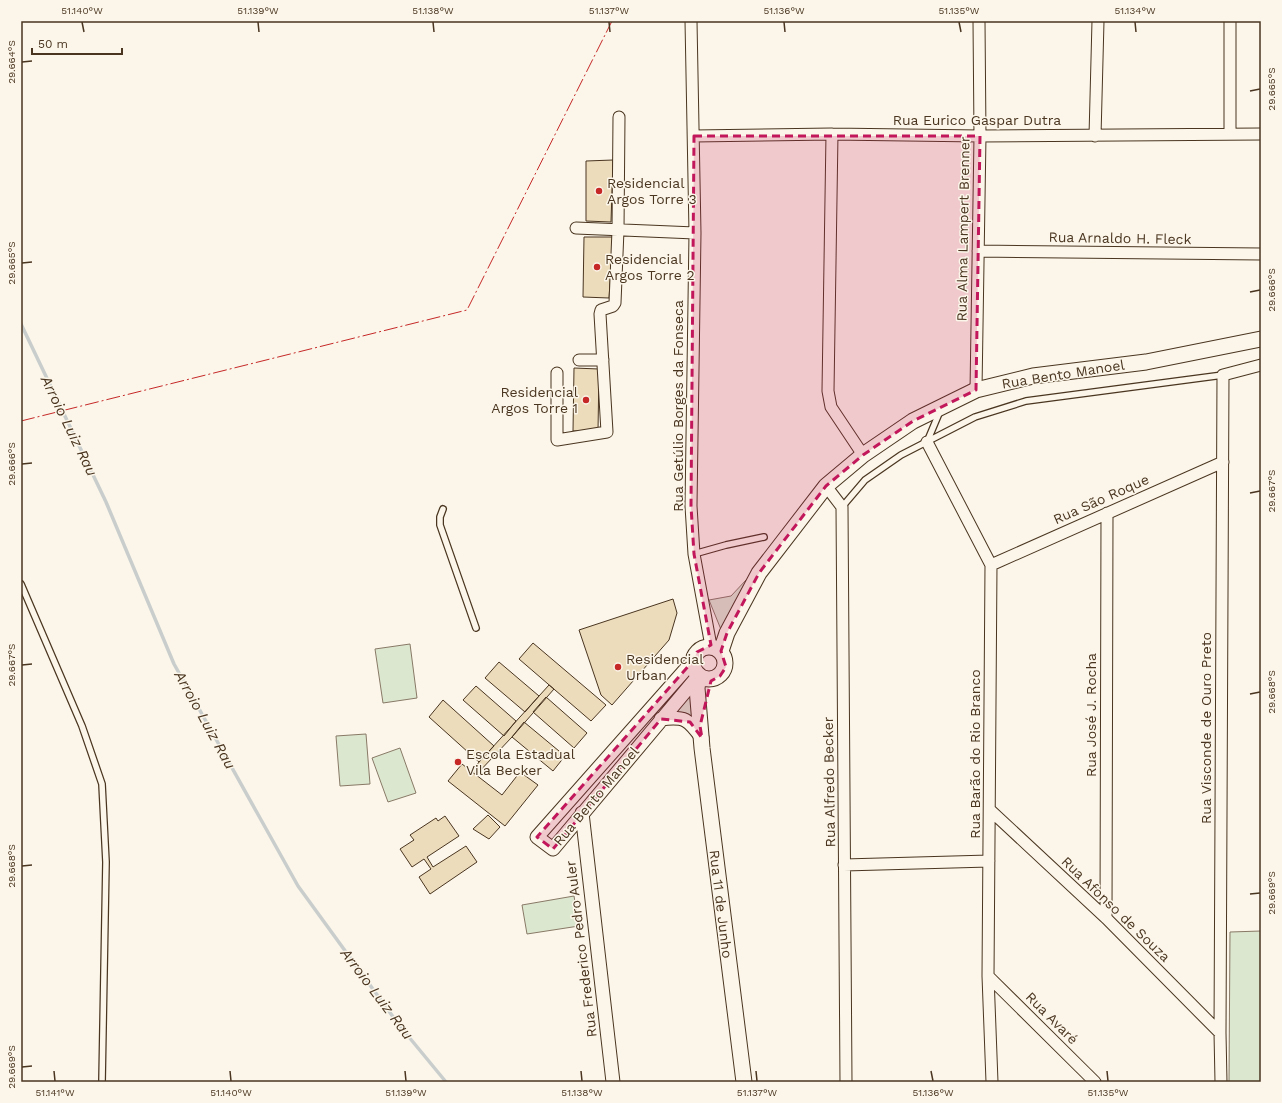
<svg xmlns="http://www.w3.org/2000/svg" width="1282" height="1103" viewBox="0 0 1282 1103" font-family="'Work Sans',sans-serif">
  <rect width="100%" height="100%" fill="#fbf6e9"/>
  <path fill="#dce7d0" stroke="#887966" d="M746,580L750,582L722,632L709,600L731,596Z
    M410,644L417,698L383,703L375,649Z
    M694,687L698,728L668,716Z
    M366,734L370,784L340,786L336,736Z
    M400,748L416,793L388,802L372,758Z
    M574,896L579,926L527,934L522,905Z
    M1261,931V1082H1229L1230,932Z"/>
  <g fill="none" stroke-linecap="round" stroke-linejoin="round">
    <path stroke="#c9cecd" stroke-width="3.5" d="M21,324L106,502L174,664L298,886L399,1025L446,1082"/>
  </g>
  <path fill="#ecdcbc" stroke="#4a3520" d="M613,160L611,222L586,221V161Z
    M584,237H613L609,298L583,297Z
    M574,368L599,369L598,431H573Z
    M673,599L677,613L669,640L612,705L601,695L579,630Z
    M533,643L606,705L591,721L519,659Z
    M499,662L539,696L525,712L485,678Z
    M549,685L554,689L512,737L476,775L471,771Z
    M476,686L516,721L504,736L463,700Z
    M546,697L587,733L574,748L533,712Z
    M443,700L494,746L479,762L429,717Z
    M524,722L565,756L553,771L512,737Z
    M462,764L502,795L520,772L538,785L505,826L448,781Z
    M488,815L500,827L489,839L473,829Z
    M445,816L459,836L427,857L433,867L466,846L477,862L430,894L419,877L431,869L424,859L412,867L400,849L414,840L410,835L436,818L438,821Z"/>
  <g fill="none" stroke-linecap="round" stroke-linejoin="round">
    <g stroke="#4a3520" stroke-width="8">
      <path id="service" d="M927,442L940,411
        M842,507L865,480L901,455L975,417L1026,401L1223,375
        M443,509L440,517V525L476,628
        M694,554L726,545L764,537
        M21,584L82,726L102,784L106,862L102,1082"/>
    </g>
    <g stroke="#4a3520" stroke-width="13">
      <path id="minor" d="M691,21L695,233L691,506L694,554L711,646
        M1230,133V21
        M832,134L828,391L831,407L863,455
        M694,136L832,134L980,136L1261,134
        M1095,136L1098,21
        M576,228L695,233
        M978,251L1261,254
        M579,360H603
        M557,373V440L607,432L600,314L601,310L613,306L615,303L618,230L619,117
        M976,390L980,136L979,21
        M927,442L991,565L988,976L992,1082
        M826,486L842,507L846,1082
        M991,565L1223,462
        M990,810L1106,918L1220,1033
        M844,865L989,861
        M1106,918L1107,513
        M988,976L1095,1082
        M1221,1082L1220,1033L1223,375L1261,365"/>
    </g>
    <g stroke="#4a3520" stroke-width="15">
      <path id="tertiary" d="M693,661L537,837L553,849L699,675
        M661,719C685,716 688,719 702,738
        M582,813L613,1082"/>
    </g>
    <g stroke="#4a3520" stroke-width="17">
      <path id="secondary" d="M693 663a16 16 0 1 1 32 0a16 16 0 1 1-32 0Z
        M721,651L727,633L759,573L826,486L863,455L913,421L976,390L1033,376L1146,362L1261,339
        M699,675L697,688L702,748L744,1082"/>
    </g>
    <use href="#service" stroke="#fbf6e9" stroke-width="5.5"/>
    <use href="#minor" stroke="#fbf6e9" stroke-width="11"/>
    <use href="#tertiary" stroke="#fbf6e9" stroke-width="13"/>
    <use href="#secondary" stroke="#fbf6e9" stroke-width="15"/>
    <path stroke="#c62828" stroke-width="1" stroke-dasharray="14 3 2 3" stroke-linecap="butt" d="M21,421L467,310L612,21"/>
  </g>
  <path fill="#c2185b" fill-opacity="0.2" stroke="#c2185b" stroke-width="3" stroke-dasharray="8 5" stroke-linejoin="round" d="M694,136H980L976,390L913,421L863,455L826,486L759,573L727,633L721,651L726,667L720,676L711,681L700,726L702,738L690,722L661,719L553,849L537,837L693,661L697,652L711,645L694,554L691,506Z"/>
  <path fill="none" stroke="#4a3520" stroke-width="1.5" d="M82,22L84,32M258,22L259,32M433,22L434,32M609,22L610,32M784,22L785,32M959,22L961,32M1135,22L1136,32M22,62L32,61M1250,91L1260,89M22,263L32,262M1250,292L1260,290M22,464L32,463M1250,493L1260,491M22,665L32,664M1250,694L1260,692M22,866L32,865M1250,894L1260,893M22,1067L32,1066M54,1071L55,1081M230,1071L231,1081M405,1071L406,1081M581,1071L582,1081M756,1071L757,1081M931,1071L933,1081M1107,1071L1108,1081"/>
  <g fill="#c62828" stroke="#fbf6e9" stroke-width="1.5">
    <circle cx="599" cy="191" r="4"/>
    <circle cx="597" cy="267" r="4"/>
    <circle cx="586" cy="400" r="4"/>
    <circle cx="618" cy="667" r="4"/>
    <circle cx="458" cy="762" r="4"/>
  </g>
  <g text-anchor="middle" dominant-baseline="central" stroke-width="3" stroke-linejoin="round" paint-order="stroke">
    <g font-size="14" fill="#4a3520" stroke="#fbf6e9">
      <text x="977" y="120">Rua Eurico Gaspar Dutra</text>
      <text transform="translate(963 229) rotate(-89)">Rua Alma Lampert Brenner</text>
      <text transform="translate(1120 238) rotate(1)">Rua Arnaldo H. Fleck</text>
      <text transform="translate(1063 374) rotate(-9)">Rua Bento Manoel</text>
      <text transform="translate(678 406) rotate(-90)">Rua Getúlio Borges da Fonseca</text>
      <text transform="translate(1101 499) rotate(-24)">Rua São Roque</text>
      <text transform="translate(1091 715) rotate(-90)">Rua José J. Rocha</text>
      <text transform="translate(1206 728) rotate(-90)">Rua Visconde de Ouro Preto</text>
      <text transform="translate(975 754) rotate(-90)">Rua Barão do Rio Branco</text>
      <text transform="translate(829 782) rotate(-91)">Rua Alfredo Becker</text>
      <text transform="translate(596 796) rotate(-50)">Rua Bento Manoel</text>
      <text transform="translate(721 904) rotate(83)">Rua 11 de Junho</text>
      <text transform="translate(1116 909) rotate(44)">Rua Afonso de Souza</text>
      <text transform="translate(581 949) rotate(-97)">Rua Frederico Pedro Auler</text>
      <text transform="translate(1052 1018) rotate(45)">Rua Avaré</text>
    </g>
    <g font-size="14" fill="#4a3520" stroke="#fbf6e9" text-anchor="start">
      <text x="607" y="183">Residencial<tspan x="607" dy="16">Argos Torre 3</tspan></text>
      <text x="605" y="259">Residencial<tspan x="605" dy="16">Argos Torre 2</tspan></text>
      <text x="578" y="392" text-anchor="end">Residencial<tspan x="578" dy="16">Argos Torre 1</tspan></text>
      <text x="626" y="659">Residencial<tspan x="626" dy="16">Urban</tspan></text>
      <text x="466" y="754">Escola Estadual<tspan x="466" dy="16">Vila Becker</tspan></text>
    </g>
    <g font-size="15" font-style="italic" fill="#4a3520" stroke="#fbf6e9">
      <text transform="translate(69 426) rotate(64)">Arroio Luiz Rau</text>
      <text transform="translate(205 720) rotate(61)">Arroio Luiz Rau</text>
      <text transform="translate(377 994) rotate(53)">Arroio Luiz Rau</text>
    </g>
  </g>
  <rect width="1282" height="1103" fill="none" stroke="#fbf6e9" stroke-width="44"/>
  <path d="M32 48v6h90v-6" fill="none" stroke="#4a3520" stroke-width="2"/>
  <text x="38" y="48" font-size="12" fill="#4a3520" stroke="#fbf6e9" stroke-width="3" paint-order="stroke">50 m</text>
  <rect x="22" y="22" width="1238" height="1059" fill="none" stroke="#4a3520" stroke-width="1.5"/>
  <g font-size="10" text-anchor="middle" fill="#4a3520">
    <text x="82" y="14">51.140°W</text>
    <text x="258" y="14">51.139°W</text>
    <text x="433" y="14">51.138°W</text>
    <text x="609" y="14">51.137°W</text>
    <text x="784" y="14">51.136°W</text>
    <text x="959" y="14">51.135°W</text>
    <text x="1135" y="14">51.134°W</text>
    <text transform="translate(11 62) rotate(-90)" y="4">29.664°S</text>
    <text transform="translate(1271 89) rotate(-90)" y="4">29.665°S</text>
    <text transform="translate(11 263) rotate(-90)" y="4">29.665°S</text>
    <text transform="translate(1271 290) rotate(-90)" y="4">29.666°S</text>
    <text transform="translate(11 464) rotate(-90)" y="4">29.666°S</text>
    <text transform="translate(1271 491) rotate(-90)" y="4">29.667°S</text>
    <text transform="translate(11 665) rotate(-90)" y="4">29.667°S</text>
    <text transform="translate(1271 692) rotate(-90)" y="4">29.668°S</text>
    <text transform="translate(11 866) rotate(-90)" y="4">29.668°S</text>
    <text transform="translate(1271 893) rotate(-90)" y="4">29.669°S</text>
    <text transform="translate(11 1067) rotate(-90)" y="4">29.669°S</text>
    <text x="55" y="1096">51.141°W</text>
    <text x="231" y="1096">51.140°W</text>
    <text x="406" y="1096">51.139°W</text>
    <text x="582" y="1096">51.138°W</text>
    <text x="757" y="1096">51.137°W</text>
    <text x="933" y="1096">51.136°W</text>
    <text x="1108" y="1096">51.135°W</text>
  </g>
</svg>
